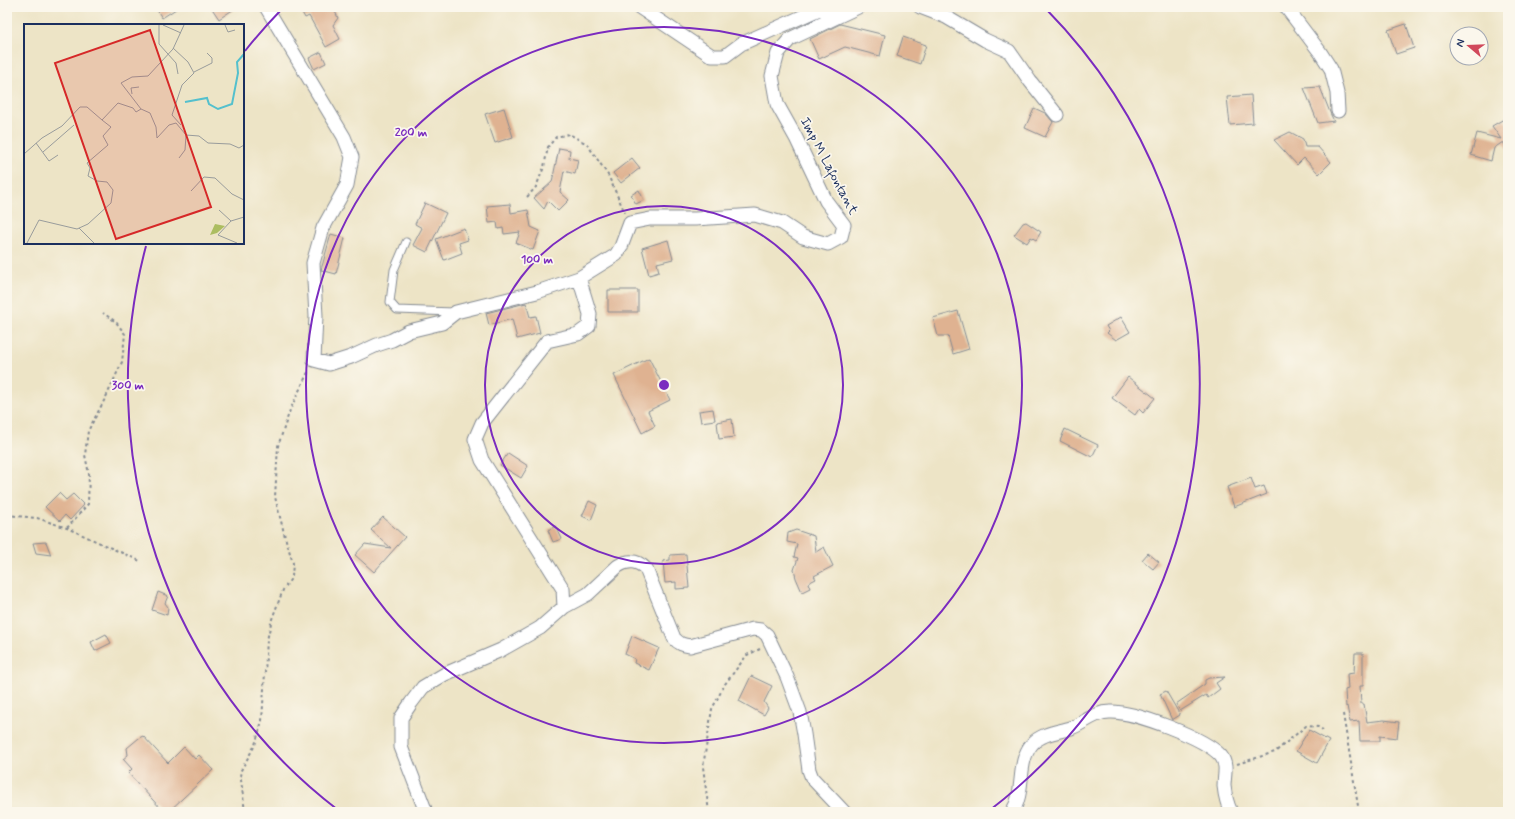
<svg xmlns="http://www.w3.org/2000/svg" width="1515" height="819" viewBox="0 0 1515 819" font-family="Mynerve,sans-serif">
  <rect width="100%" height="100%" fill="#fbf7ec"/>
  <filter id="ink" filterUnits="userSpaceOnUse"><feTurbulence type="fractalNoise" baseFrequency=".025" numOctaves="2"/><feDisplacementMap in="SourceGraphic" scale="8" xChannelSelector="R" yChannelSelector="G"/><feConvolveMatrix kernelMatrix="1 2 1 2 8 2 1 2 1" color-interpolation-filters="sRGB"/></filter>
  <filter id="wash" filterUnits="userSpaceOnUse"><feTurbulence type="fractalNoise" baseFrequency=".012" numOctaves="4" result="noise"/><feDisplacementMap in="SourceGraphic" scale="16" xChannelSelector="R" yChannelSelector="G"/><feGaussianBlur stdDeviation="0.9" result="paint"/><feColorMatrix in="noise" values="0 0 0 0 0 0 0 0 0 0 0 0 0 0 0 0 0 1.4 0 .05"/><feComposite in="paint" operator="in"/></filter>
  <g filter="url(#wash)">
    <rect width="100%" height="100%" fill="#ede4c6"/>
    <g id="blocks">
      <path fill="#dfb291" d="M155,7H179L162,18Z
        M211,7H237L219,19Z
        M299,7H333L338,18L333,25L340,39L326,47L309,16L305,18Z
        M840,24L885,35L880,56L845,47L819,59L810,39Z
        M1406,24L1414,48L1396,54L1388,30Z
        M903,37L926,45L920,64L897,56Z
        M321,52L326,63L314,69L309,58Z
        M1320,87L1331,115L1334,121L1318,123L1304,88Z
        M1251,95L1253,123L1230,125L1227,97Z
        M504,108L513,137L495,143L485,114Z
        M1034,108L1045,113L1053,122L1045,137L1025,128Z
        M1504,119L1508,125V150L1503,142L1494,148L1491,161L1471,155L1477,133L1501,139L1492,126Z
        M1290,132L1303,139L1305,147H1318L1331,162L1319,174L1304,158L1297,165L1274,140Z
        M559,148L570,150L569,158L578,160L575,174L564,171L560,192L569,200L558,211L548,201L544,209L534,198L552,182Z
        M632,158L640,168L621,183L613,173Z
        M639,190L644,200L636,204L631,195Z
        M425,203L446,213L427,252L413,245L422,228L415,224Z
        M510,204L511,213L528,210L531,227L540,231L533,250L516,243L520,232L504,234L503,228L498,229L497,222L489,223L487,206Z
        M1026,222L1041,232L1036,240L1031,237L1027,243L1014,235L1023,223Z
        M464,228L468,240L459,243L462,253L444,260L436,239Z
        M331,234L345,238L336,274L321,270Z
        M668,240L673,259L657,263L659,272L649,275L642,248Z
        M608,290H638V312H608Z
        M526,303L530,317L536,316L540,333L517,339L512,319L489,325L486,313Z
        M958,311L969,349L953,354L948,336H938L933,318Z
        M1121,317L1130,332L1116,340L1107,333L1109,331L1106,326Z
        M649,358L670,400L648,411L655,426L642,433L614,375Z
        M1128,377L1155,398L1143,413L1139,409L1135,415L1112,398Z
        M713,409L715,420L701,422L699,411Z
        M732,419L734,437L719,439L717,422Z
        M1065,429L1098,445L1092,457L1060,441Z
        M508,453L528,466L521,478L500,465Z
        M1251,478L1255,489L1264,486L1267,494L1234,507L1227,487Z
        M59,493L66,500L73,494L84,505L70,520L65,515L60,521L45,507Z
        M589,501L597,505L591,520L582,516Z
        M383,517L405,537L374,572L355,555L365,544L391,548L371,530Z
        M556,526L562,539L553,542L548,530Z
        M796,530L814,536L816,552L824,547L833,566L814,576L816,579L808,583L810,588L802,592L796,578L794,570L798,558L794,557L797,544L787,542L788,533Z
        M46,542L51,555L36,553L33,543Z
        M1148,553L1159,562L1153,569L1142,560Z
        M686,554L689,588L676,589V582L665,583L663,561L670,560V555Z
        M158,592L168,596L165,603L168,607L167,615L152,610Z
        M106,634L111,643L95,651L91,642Z
        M632,636L659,648L649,670L634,663L635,659L625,654Z
        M1355,653H1363V686H1360L1361,704H1364L1367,722L1384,720L1399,722L1397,738L1380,736V741H1360L1359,721L1350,722L1347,706L1346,707L1345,690L1348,689L1347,674L1354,673Z
        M751,676L772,686L764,702L768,708L764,715L739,701Z
        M1225,677L1216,683L1220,689L1208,698L1206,695L1180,711L1176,704L1205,684V680L1209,678Z
        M1166,691L1180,715L1172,720L1160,694Z
        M1309,730L1329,741L1317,763L1296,751Z
        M143,736L168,763L184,747L195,759L199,755L213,770L168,812H164L128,773L132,769L123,759L128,755L127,748L139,738Z"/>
    </g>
  </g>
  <g filter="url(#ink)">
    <use href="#blocks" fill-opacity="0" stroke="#848a92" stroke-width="1"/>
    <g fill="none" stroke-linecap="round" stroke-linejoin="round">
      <g stroke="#848a92" stroke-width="9">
        <path id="service" d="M406,242L394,270L390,302L397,310L454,312"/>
      </g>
      <g stroke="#848a92" stroke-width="15">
        <path id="minor" d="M266,7L344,137L352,157L347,185L323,228L313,263L316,316L314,360L329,364L351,357L377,345L392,340L409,331L442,323L456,312L537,292L579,278L616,255L621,247L630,223L650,219H695L755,215L782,223L803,237L828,244L841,237L844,225L826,201L796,138L777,104L772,76L778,53L790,39L858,7
          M639,7L712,56H725L741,44L817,10L838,7
          M920,7L946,17L985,40L1009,51L1030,81L1057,115
          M1286,7L1320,52L1331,69L1337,93L1338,111
          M564,607L588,594L618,566C628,560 637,560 646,569L674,638C679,644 683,645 690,646L753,629L761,630L767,635L787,677L800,712L804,734L809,770L812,778L844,812
          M426,812L401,747V718L411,703L423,687L445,674L501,650L540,628L564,607L563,589L482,460L475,439L482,423L547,341L578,334L589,326L590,314L579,278
          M1012,812C1026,791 1016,763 1032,744C1042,733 1058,732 1071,728C1084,723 1095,712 1110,712C1134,711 1205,738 1221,756C1228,765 1224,776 1224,786C1225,795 1227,804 1231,812"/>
      </g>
      <path stroke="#848a92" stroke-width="2" stroke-dasharray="3 3" stroke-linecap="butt" d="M527,197L536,187L544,167L548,147L556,137L569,134L587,144L608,175L625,213
        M7,515L37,518L67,528L140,561
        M67,528L88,504L89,474L85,455L88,431L107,395L122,362L125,334L116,322L103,313
        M1343,714L1359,812
        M1237,764L1275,752L1306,726L1318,727L1323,730
        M245,812L240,772L255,745L262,721L267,640L272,619L283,590L292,577L293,563L285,537L275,497L278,446L290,410L309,370
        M709,812L703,767L712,709L725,684L747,655L760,649"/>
      <use href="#service" stroke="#fff" stroke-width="7"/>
      <use href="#minor" stroke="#fff" stroke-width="13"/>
    </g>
  </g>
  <g fill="none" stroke="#7b2cbf" stroke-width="2">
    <circle cx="664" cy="385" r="179"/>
    <circle cx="664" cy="385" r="358"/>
    <path d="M338 810A536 536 0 0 1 146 246M245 51A536 536 0 0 1 282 9M1046 9A536 536 0 0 1 990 810"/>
  </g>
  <g text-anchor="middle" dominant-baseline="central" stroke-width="3.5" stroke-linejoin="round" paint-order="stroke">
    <g font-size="14" fill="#1b2f5e" stroke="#fbf7ec">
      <text transform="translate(829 166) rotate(62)">Imp M Lafontant</text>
    </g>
  </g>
  <g transform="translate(24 24)">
    <rect width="220" height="220" fill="#ede4c6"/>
    <path d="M191,200L201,202L193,209L186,211Z" fill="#acbd60"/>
    <path fill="none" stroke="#54c0cd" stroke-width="2" d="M161,78L183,74L185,80L194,85L208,80L214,49L213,38L220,30"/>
    <path fill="none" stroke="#999c9c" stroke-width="1" d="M135,1V20L152,39L154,50M139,1L157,9M160,1L149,25L124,52L108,53L97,59L117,85L126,89L132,103L133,114L145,101L152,99L162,111L175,112L184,119L206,120L215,124L220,121M201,1L204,8L211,6M149,24L164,38L170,49L158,61L148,91L157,101M170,48L188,39V34L183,29M108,70L107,64L115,63M12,119L25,137L34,131M19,128L50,101M0,130L18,114L38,102L56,83H63L78,96L94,79L109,84L112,88L117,85M155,134L161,126L162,111M167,167L180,153L191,154L208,170L220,176M195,186L207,197M55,204L70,219M3,219L15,196L53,205L64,200L87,179L89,166L83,158L73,157L64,152L66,144L63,139L84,121L79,112L87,103L78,96M213,219L194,211L207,197L220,193"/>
    <path fill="#d62828" fill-opacity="0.15" stroke="#d62828" stroke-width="2" d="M126,6L187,183L92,215L31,39Z"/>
    <rect width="220" height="220" fill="none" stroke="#1b2f5e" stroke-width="2"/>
  </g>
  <circle cx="664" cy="385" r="6" fill="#7b2cbf" stroke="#fbf7ec" stroke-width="2"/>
  <g font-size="12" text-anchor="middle" font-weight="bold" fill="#7b2cbf" stroke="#fbf7ec" stroke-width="3.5" stroke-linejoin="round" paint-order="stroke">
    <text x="411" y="136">200 m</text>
    <text x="537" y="263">100 m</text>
    <text x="128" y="389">300 m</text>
  </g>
  <rect width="1515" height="819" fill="none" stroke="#fbf7ec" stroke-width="24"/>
  <g transform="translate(1469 46) rotate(289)"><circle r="19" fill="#fbf7ec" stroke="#a1a7b3"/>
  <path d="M0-3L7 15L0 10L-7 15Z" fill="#d1495b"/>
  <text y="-6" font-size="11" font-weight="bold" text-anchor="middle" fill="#1b2f5e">N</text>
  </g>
</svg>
